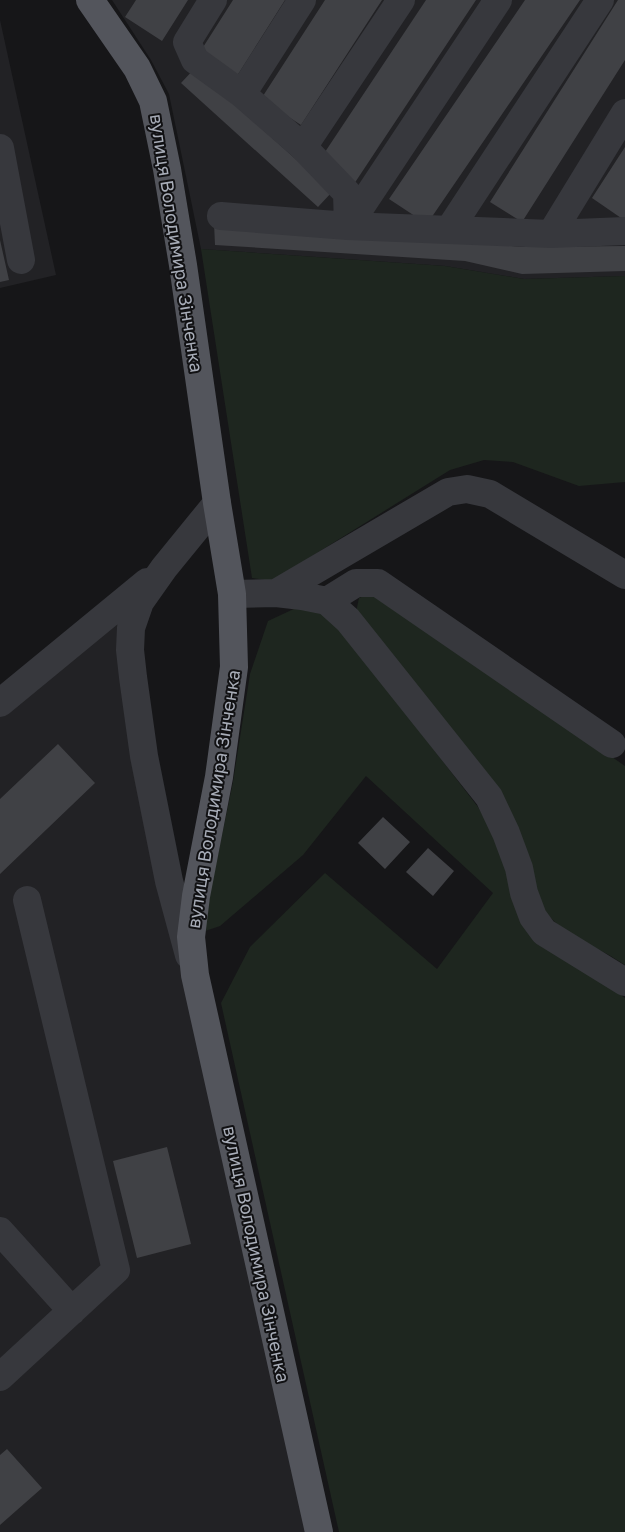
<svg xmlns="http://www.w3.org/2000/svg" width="625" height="1532" viewBox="0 0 625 1532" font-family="'Golos Text',sans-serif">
  <rect width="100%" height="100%" fill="#161618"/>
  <path fill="#222225" d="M112,0H625V276L524,279L445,266L201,249L169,94L151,60Z
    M0,20L56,275L0,288Z
    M164,568L130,650L319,1532H0V703Z"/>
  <path fill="#1e261f" d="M201,249L445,266L524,279L625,276V482L579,486L513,462L484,460L450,470L272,581L252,578Z
    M374,592L625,766V965L609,955L566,933L546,913L356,612L359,598Z
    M298,607L326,614L340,628L478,807L496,838L509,871L595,977L625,998V1532H339L221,1003L250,947L325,873L437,969L493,893L366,776L303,855L220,926L202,932L233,782L250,674L268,621Z"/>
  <path fill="#404145" d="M136,0H188L162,41L125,17Z
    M233,0H285L237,76L200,52Z
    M325,0H382L301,125L261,99Z
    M426,0H476L354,184L319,161Z
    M525,0H580L427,224L389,199Z
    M618,0H625V60L522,222L490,202Z
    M195,68L332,192L318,207L181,83Z
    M625,147V219L624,220L592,198Z
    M214,223L524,247L625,246V271L522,274L465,261L215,245Z
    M0,240L9,280L0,282Z
    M58,744L95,783L0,874V799Z
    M383,817L410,842L385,869L358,843Z
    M428,848L454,871L433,896L406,872Z
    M167,1147L191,1244L137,1258L113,1161Z
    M7,1449L42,1488L0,1525V1455Z"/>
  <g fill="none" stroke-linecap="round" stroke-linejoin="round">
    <path stroke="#37383d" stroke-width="28" d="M213,0L187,42L195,60L242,94L303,147L347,193L348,226
      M242,94L302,0
      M303,147L401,0
      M0,148L21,260
      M221,216L348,226L551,234L625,231
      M348,226L498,0
      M449,230L600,0
      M551,234L625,113
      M276,593L302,596L327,601L348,620L489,797L506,833L519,868L524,893L533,917L544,932L625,982
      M232,594L276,593L448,492L467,489L490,494L625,575
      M327,601L356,583H378L612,744
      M0,703L147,582
      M189,955L169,881L144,756L133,677L130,650L131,628L140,602L164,568L217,503
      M0,1231L72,1311
      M0,1377L116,1270L27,900"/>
    <path stroke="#53555c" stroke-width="28" d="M90,0L137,68L153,101L167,169L183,265L217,503L232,594L234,667L219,777L196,896L191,937L195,975L319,1532"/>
  </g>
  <g text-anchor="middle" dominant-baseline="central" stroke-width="4" stroke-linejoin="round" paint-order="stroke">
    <g font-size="18" fill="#a8adb8" stroke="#111113">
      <text transform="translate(177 243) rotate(81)">вулиця Володимира Зінченка</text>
      <text transform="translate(213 799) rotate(-81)">вулиця Володимира Зінченка</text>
      <text transform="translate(257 1254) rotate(78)">вулиця Володимира Зінченка</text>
    </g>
  </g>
</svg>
